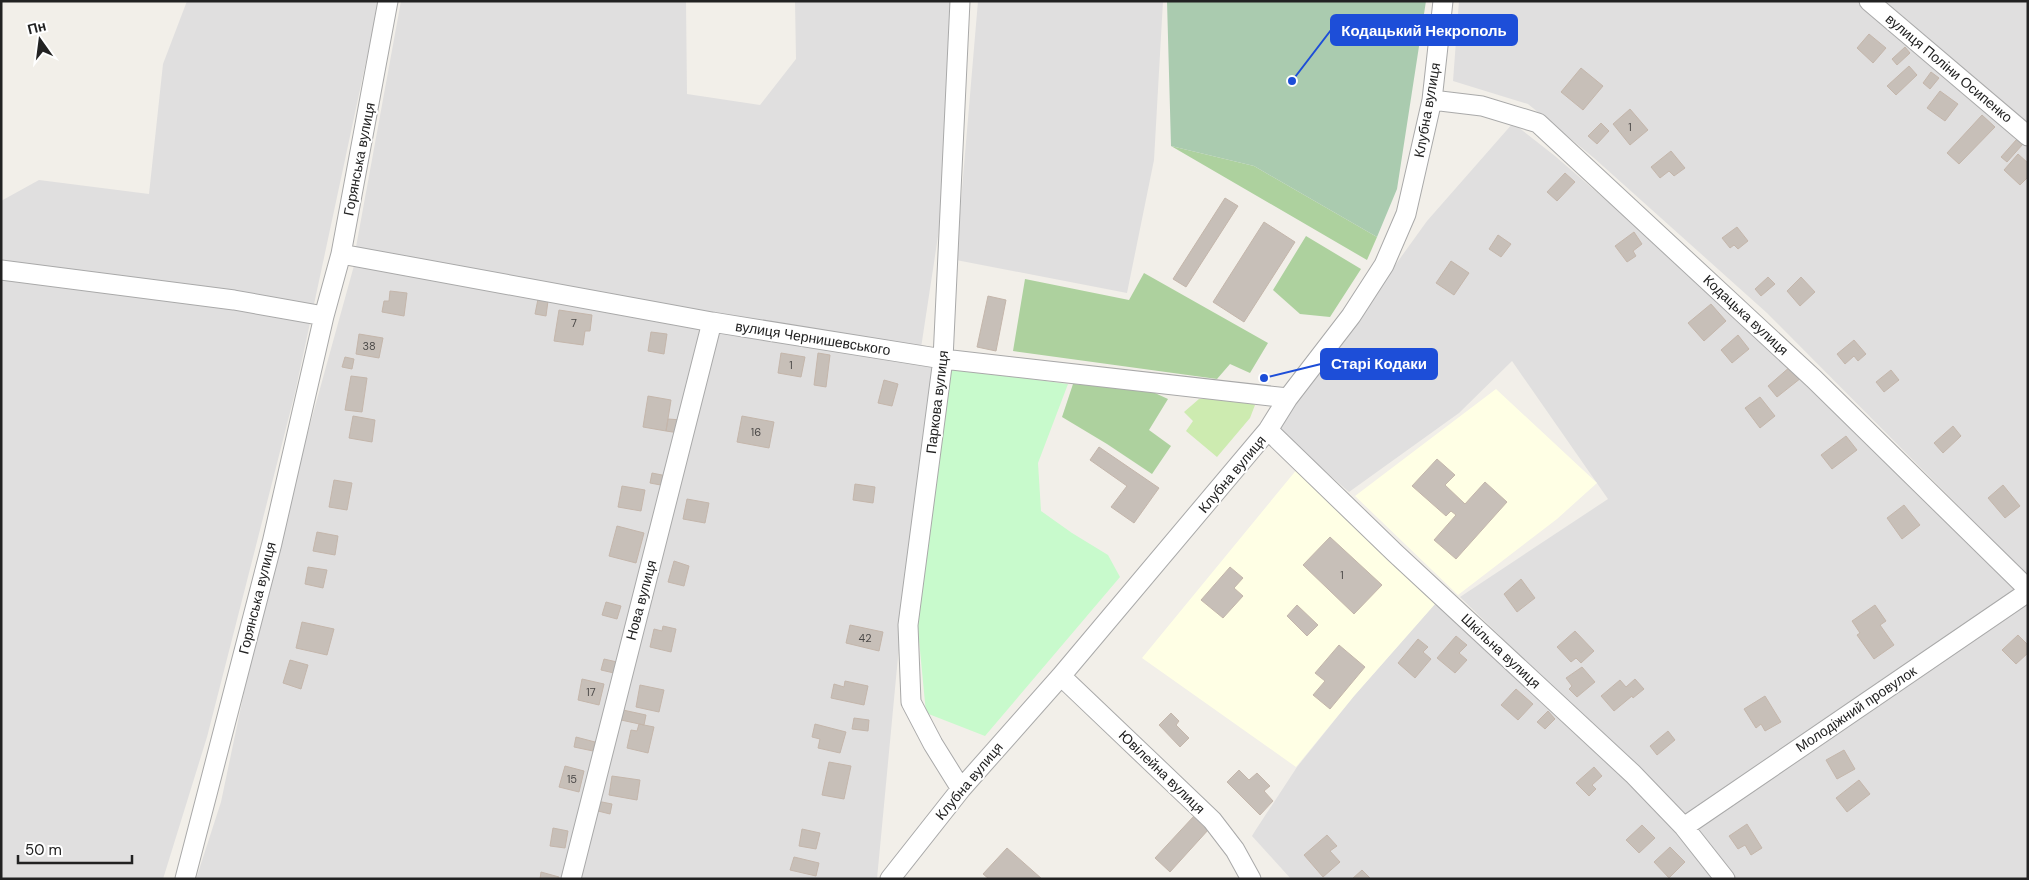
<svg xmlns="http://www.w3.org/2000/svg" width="2029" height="880" viewBox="0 0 2029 880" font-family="'DM Sans',sans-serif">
  <rect width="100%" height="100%" fill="#f2efe9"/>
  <path fill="#e0dfdf" d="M187,1H379L295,393L207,737L163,879H1V201L39,180L149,194L163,64Z
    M401,1H686L687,94L760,105L796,59L795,1H950L942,210L921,348L602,293L356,247Z
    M978,1H1163L1154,160L1127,293L956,260Z
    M1459,1H2028V576L1767,313L1594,158L1528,104L1453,81Z
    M1513,123L1555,156L1798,366L2028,600V879H1733L1680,811L1460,597L1608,499L1512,361L1459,413L1349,492L1277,429L1427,221Z
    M355,262L938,364L914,528L898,657L877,879H196L221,802L269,573Z
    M1435,604L1531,687L1676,824L1719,879H1291L1252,836L1255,831L1297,767L1354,696Z"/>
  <path fill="#ffffe5" d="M1496,389L1597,483L1557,519L1458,595L1355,496Z
    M1298,468L1435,604L1354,696L1296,767L1142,658Z"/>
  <path fill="#cdebb0" d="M1199,399H1239L1255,405L1250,418L1217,457L1186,431L1193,421L1184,412Z"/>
  <path fill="#add19e" d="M1171,146L1254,166L1377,237L1367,260Z
    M1306,236L1361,269L1330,317L1300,314L1273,290Z
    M1144,273L1268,343L1250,373L1230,364L1217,379L1013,351L1025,279L1129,300Z
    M1073,384L1144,388L1168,399L1149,430L1171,446L1152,474L1107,444L1062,417Z"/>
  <path fill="#aacbaf" d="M1167,1H1426L1397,189L1377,237L1254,166L1171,146Z"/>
  <path fill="#c8facc" d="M947,368L1068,384L1038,463L1041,511L1072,533L1108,555L1120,577L985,736L926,713L917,619Z"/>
  <path fill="#c7bfb8" stroke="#c4b6ab" d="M1869,34L1886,48L1873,63L1857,48Z
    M1905,47L1910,53L1897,65L1892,59Z
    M1909,66L1917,75L1896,95L1887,86Z
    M1581,68L1603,86L1583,110L1561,92Z
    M1931,72L1939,78L1930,89L1923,83Z
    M1940,91L1958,104L1945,121L1927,108Z
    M1630,109L1648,130L1630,145L1613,124Z
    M1982,115L1995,127L1959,164L1947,153Z
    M1601,123L1609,131L1597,144L1588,136Z
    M2017,139L2023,144L2007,162L2001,157Z
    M1671,151L1685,168L1674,176L1669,171L1660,178L1651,167Z
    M2018,154L2028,163V177L2020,185L2004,170Z
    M1565,173L1575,182L1557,201L1547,192Z
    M1225,198L1238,206L1186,287L1173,279Z
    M1264,222L1295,242L1244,322L1213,302Z
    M1737,227L1748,241L1738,249L1734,245L1730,248L1722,238Z
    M1634,232L1642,244L1633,251L1636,256L1627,262L1615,246Z
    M1498,235L1511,244L1501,257L1489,249Z
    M1451,261L1469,273L1454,295L1436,283Z
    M1768,277L1775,284L1761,296L1755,289Z
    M1801,277L1815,292L1800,306L1787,291Z
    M390,291L407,293L404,316L382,312L384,301H389Z
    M988,296L1006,300L996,351L977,347Z
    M538,299L548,301L546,316L535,314Z
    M1711,304L1726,321L1704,341L1688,323Z
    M559,310L592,315L590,331H585L583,345L554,341Z
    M651,332L667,334L664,354L648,351Z
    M359,334L383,338L379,358L356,354Z
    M1738,335L1749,349L1732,363L1721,350Z
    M1854,340L1866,354L1858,361L1854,356L1845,364L1837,354Z
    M781,353L805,357L801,377L778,373Z
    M818,353L830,355L826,387L814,385Z
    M345,357L354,359L352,369L342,367Z
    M1791,366L1801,378L1777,397L1768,386Z
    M1891,370L1899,380L1884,392L1876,382Z
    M351,376L367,378L362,412L345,410Z
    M884,380L898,384L892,406L878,403Z
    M648,396L671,400L666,431L643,427Z
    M1760,397L1775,416L1760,428L1745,408Z
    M353,416L375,420L372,442L349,438Z
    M742,416L774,422L769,448L737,442Z
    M668,419L682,420L679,433L666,431Z
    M1953,426L1961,436L1943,453L1934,443Z
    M1846,436L1857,450L1832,469L1821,455Z
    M1099,447L1159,488L1134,523L1111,507L1127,486L1090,460Z
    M1437,459L1455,475L1445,485L1465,504L1485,482L1507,502L1456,559L1434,540L1456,515L1451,511L1446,516L1412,486Z
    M652,473L667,476L666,486L650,483Z
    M334,480L352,483L347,510L329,507Z
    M855,484L875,487L873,503L853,500Z
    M2003,485L2020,506L2005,518L1988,498Z
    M622,486L645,490L641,511L618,507Z
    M687,499L709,503L705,523L683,519Z
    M1904,505L1920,525L1902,539L1887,518Z
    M617,526L644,533L636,563L609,556Z
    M317,532L338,536L335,555L313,551Z
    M1330,537L1382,585L1354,614L1303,565Z
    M674,561L689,566L684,586L668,582Z
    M308,567L327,570L323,588L305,584Z
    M1230,567L1243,578L1234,588L1243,596L1223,618L1201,600Z
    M1521,579L1535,598L1517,612L1504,594Z
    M606,602L621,606L617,619L602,615Z
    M1297,605L1318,625L1307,636L1287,616Z
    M1875,605L1886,621L1880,625L1894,645L1874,659L1857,635L1860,633L1852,621Z
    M302,622L334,629L327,655L296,648Z
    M850,625L883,632L879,651L846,643Z
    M663,626L676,629L671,652L650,647L654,629L662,631Z
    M1575,631L1594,651L1581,663L1576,658L1571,662L1557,647Z
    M2018,635L2028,645V653L2016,664L2002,650Z
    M1456,636L1467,645L1459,653L1467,660L1455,673L1437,658Z
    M1418,639L1428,647L1423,652L1431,659L1415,678L1398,663Z
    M1339,645L1365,667L1330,709L1313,695L1325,681L1315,673Z
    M604,659L617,662L614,673L601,670Z
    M290,660L308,665L301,689L283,683Z
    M1582,667L1595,682L1577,697L1569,689L1572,686L1566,678Z
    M582,679L604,684L599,705L578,700Z
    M1635,679L1644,689L1633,698L1632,696L1614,711L1601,696L1620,680L1626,687Z
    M845,681L868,686L864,705L831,698L834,684L844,687Z
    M640,685L664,690L659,712L636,707Z
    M1516,689L1533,704L1518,720L1501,705Z
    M1765,696L1781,722L1765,731L1761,724L1756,728L1744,709Z
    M623,710L646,715L644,725L621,720Z
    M1548,711L1555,719L1545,729L1537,722Z
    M1171,713L1179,721L1176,725L1189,738L1180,747L1159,725Z
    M854,718L869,720L868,731L852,729Z
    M639,724L654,727L648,753L627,748L631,730L637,731Z
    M815,724L846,732L840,753L818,748L820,739L812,737Z
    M1668,731L1675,740L1657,755L1650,746Z
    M576,737L595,742L593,751L574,747Z
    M1844,750L1855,769L1837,779L1826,760Z
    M829,762L851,766L844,799L822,795Z
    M565,766L584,771L579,792L559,787Z
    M1594,767L1602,776L1592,785L1596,789L1589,796L1576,783Z
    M1239,770L1249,780L1257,773L1270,786L1264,791L1273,801L1260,815L1227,782Z
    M612,776L640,780L637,800L609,795Z
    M1859,780L1870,794L1847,812L1836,798Z
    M597,801L612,804L610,814L594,810Z
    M1194,816L1209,829L1170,872L1155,858Z
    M1747,824L1762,848L1751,855L1745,845L1738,849L1729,836Z
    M1642,825L1655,838L1639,853L1626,840Z
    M553,828L568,831L565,848L550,846Z
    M802,829L820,833L816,849L799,846Z
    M1327,835L1337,846L1330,851L1340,862L1323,877L1304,855Z
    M1670,847L1685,862L1669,878L1654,862Z
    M1007,848L1042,879H989L983,874Z
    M794,857L819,863L816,876L790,870Z
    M1362,870L1371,879H1352Z
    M541,872L559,877V879H540Z"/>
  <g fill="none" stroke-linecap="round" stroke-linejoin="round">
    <g stroke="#a9a9a9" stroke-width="21">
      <path id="minor" d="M960,1L943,359L908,625L911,702L933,744L961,789
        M1869,1L2028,136
        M1432,100L1482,106L1538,123L1814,379L2028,589
        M341,254L712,322L943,359L1288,398
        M1,270L234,300L324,316
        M1268,430L1395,553L1633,774L1684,827L1725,879
        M1061,676L1212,820L1235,850L1251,879
        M1684,827L2028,592
        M185,879L272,543L324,316L341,254L388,1
        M571,879L712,322
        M890,879L961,789L1061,676L1268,430L1288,398L1351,316L1384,265L1406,214L1432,100L1443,1"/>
    </g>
    <use href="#minor" stroke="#fff" stroke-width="19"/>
  </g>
  <g text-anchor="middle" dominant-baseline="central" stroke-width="4" stroke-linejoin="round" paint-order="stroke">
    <g font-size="11" fill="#4b4948">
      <text x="1630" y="127">1</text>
      <text x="574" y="323">7</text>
      <text x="369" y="346">38</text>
      <text x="791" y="365">1</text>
      <text x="756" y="432">16</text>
      <text x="1342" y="575">1</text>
      <text x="865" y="638">42</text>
      <text x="591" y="692">17</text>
      <text x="572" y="779">15</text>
    </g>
    <g font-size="14" fill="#222" stroke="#fff">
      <text transform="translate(1949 68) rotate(40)">вулиця Поліни Осипенко</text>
      <text transform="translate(1427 110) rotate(-80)">Клубна вулиця</text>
      <text transform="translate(359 159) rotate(-79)">Горянська вулиця</text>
      <text transform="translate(1746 315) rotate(43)">Кодацька вулиця</text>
      <text transform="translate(813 338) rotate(9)">вулиця Чернишевського</text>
      <text transform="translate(937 402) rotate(-83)">Паркова вулиця</text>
      <text transform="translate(1232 474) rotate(-50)">Клубна вулиця</text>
      <text transform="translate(257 598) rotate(-76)">Горянська вулиця</text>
      <text transform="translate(641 600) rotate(-75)">Нова вулиця</text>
      <text transform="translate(1501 651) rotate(43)">Шкільна вулиця</text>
      <text transform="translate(1856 709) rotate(-34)">Молодіжний провулок</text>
      <text transform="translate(1162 772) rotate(44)">Ювілейна вулиця</text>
      <text transform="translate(969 781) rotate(-50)">Клубна вулиця</text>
    </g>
  </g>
  <path fill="none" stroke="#1d4ed8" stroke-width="2" d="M1292 81L1331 30M1264 378L1321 364"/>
  <g fill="#1d4ed8" stroke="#fff" stroke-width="2">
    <circle cx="1292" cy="81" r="5"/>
    <circle cx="1264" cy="378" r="5"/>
  </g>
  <g fill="#1d4ed8" stroke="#1d4ed8" stroke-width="2">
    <rect x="1331" y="15" width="186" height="30" rx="5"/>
    <rect x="1321" y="349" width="116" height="30" rx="5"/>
  </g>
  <g font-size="15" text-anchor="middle" font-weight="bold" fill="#fff">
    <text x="1424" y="36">Кодацький Некрополь</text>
    <text x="1379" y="369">Старі Кодаки</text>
  </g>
  <rect width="2029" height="880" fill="none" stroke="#222222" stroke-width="5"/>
  <g transform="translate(40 40) rotate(346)" stroke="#ffffff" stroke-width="4" paint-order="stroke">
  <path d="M0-4L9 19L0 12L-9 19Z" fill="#222222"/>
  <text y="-8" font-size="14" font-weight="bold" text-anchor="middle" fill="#222222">Пн</text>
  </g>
  <path d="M18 855v8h114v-8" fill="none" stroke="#222222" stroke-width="2.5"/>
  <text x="25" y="855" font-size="15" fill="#222222" stroke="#ffffff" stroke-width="4" paint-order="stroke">50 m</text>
</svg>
